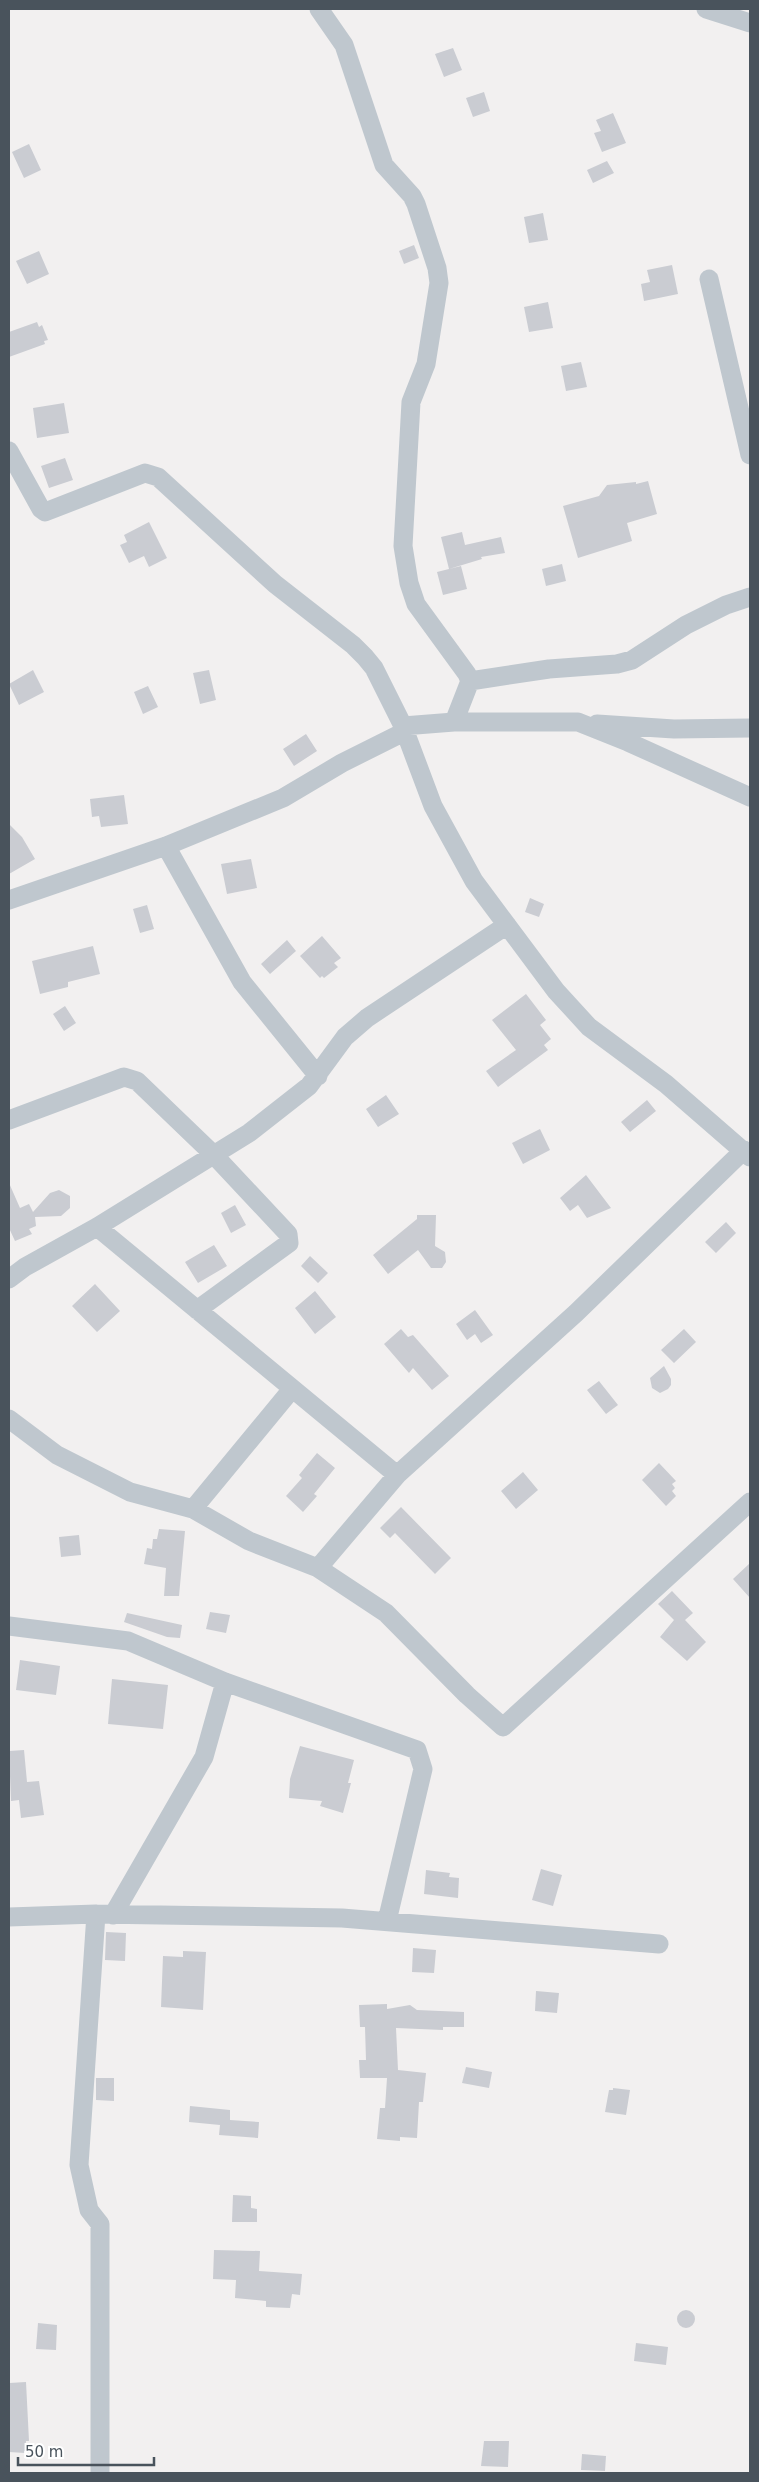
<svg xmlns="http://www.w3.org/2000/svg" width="759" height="2482" viewBox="0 0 759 2482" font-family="'DejaVu Sans',sans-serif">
  <rect width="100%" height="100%" fill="#f2f0f0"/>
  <path fill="#caccd2" d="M453,48L462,70L444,77L435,54Z
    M484,92L490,111L473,117L466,98Z
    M613,113L626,143L602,152L594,133L601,131L596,120Z
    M29,144L41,170L24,178L12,152Z
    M607,161L614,173L593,183L587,170Z
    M543,213L548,240L529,243L524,217Z
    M414,245L419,258L404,264L399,251Z
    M39,251L49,274L27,284L16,261Z
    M672,265L678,294L644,301L641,284L650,282L647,270Z
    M548,302L553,328L529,332L524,307Z
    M37,322L39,327L42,325L48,340L44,341L45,344L9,357V332Z
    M581,362L587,387L566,391L561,366Z
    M64,403L69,433L37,438L33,408Z
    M65,458L73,480L49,488L41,466Z
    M648,481L657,514L627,523L632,541L578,558L563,506L599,496L607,485L636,482V484Z
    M149,522L167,558L149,567L144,556L129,563L120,545L127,542L124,535Z
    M462,532L465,545L501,537L505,553L481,557L482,559L449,569L441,537Z
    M562,564L566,581L546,586L542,569Z
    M461,566L467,589L443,595L437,572Z
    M33,670L44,692L19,705L9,684Z
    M209,670L216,700L200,704L193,673Z
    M148,686L158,707L143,714L134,692Z
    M306,734L317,751L294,766L283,749Z
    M124,795L128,824L101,827L99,816L92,817L90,799Z
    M9,824L22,837L35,859L9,874Z
    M251,859L257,888L227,894L221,864Z
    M530,898L544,904L539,917L525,912Z
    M147,905L154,929L140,933L133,909Z
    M322,936L341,958L334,963L338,967L324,978L322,976L320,978L300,956Z
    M287,940L296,951L270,974L261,964Z
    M93,946L100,974L68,982V987L40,994L32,961Z
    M526,994L546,1020L540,1025L551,1039L544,1045L548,1050L498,1087L486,1071L516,1050L492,1020Z
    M65,1006L76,1023L64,1031L53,1014Z
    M386,1095L399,1114L378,1127L366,1109Z
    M647,1100L656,1111L630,1132L621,1122Z
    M540,1129L550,1150L523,1164L512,1143Z
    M586,1175L611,1208L587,1218L578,1205L570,1211L560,1198Z
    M9,1183L20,1208L29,1204L33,1212L50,1193L59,1190L70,1196V1208L61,1216L35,1217L36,1226L29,1229L32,1234L15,1241L9,1228Z
    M235,1205L246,1225L231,1233L221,1213Z
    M417,1215H436L435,1246L445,1252L446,1262L442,1268H431L418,1250L388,1274L373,1255L417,1219Z
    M726,1222L736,1233L716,1253L705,1242Z
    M214,1245L227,1266L198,1283L185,1262Z
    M310,1256L328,1273L318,1283L301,1266Z
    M95,1284L120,1311L97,1332L72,1306Z
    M315,1291L336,1317L315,1334L295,1308Z
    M475,1310L493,1335L481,1343L475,1334L467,1340L456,1324Z
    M401,1329L408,1337L413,1335L449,1376L432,1390L413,1368L409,1373L384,1344Z
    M684,1329L696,1342L674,1363L661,1350Z
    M664,1366L671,1379V1385L668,1389L660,1393L652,1388L650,1378Z
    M599,1381L618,1405L606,1414L587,1390Z
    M317,1453L335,1468L314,1494L317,1496L303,1512L286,1496L302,1478L299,1475Z
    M659,1463L676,1481L672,1484L675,1488L672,1491L676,1496L666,1506L642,1480Z
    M523,1472L538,1490L516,1509L501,1491Z
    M401,1507L451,1558L435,1574L395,1533L390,1538L380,1528Z
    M159,1529L185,1531L179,1596H164L166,1568L144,1564L147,1548L152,1549L153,1539H157Z
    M79,1535L81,1555L61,1557L59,1537Z
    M750,1563V1598L733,1579Z
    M672,1591L693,1613L685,1620L706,1642L687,1661L660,1637L674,1620L658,1604Z
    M210,1612L230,1615L226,1633L206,1629Z
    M127,1613L182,1625L180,1638L167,1637L124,1622Z
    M20,1660L60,1666L56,1695L16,1690Z
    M112,1679L168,1685L163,1729L108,1724Z
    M300,1746L354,1760L348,1783H351L343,1813L320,1806L322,1801L289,1798L290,1779Z
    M24,1750L27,1782L39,1781L44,1815L21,1818L19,1800L11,1801L9,1751Z
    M541,1869L562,1875L553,1906L532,1900Z
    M426,1870L450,1873L449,1877L459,1878L458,1898L424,1894Z
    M106,1932L126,1933L125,1961L105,1960Z
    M413,1948L436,1950L434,1973L412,1972Z
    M183,1951L206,1952L203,2010L161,2007L163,1956L183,1957Z
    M536,1991L559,1993L557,2013L535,2011Z
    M387,2004V2009L410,2005L417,2010L464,2012V2027H443V2030L396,2028L398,2070L426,2073L423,2102H419L417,2138L400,2137V2141L377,2139L380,2108H385L387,2078H360L359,2060H366L365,2027H360L359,2005Z
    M466,2067L492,2072L489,2088L462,2083Z
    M96,2078H114V2101L96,2100Z
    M613,2088L630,2090L626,2115L605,2112L609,2090H613Z
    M190,2106L230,2110V2120L259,2122L258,2138L219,2135L220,2125L189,2122Z
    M233,2195L251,2196V2208L257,2209V2222H232Z
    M214,2250L260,2251L259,2271L302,2274L300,2295L292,2294L290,2308L266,2307V2301L235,2298L236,2280L213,2279Z
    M677 2319a9 9 0 1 1 18 0a9 9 0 1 1-18 0Z
    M38,2323L57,2325L56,2350L36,2349Z
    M636,2343L668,2347L666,2365L634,2361Z
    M26,2382L29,2441H26L25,2453L9,2452V2383Z
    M484,2441H509L508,2467L481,2466Z
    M582,2454L606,2456L605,2471L581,2470Z"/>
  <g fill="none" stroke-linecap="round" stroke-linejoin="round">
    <path stroke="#bfc7ce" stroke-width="19" d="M319,9L344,45L384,165L412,196L416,204L437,268L439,283L426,364L411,402L403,546L409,583L416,604L467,674L470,681L454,722
      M706,9L750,23
      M709,279L750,455
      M9,451L41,509L45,512L145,473L158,477L275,584L353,645L365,657L374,668L403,726L433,806L474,881L556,991L589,1027L666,1084L750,1157
      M470,681L549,669L617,664L632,660L686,625L726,605L750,597
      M597,724L674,729L750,728
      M403,726L454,722H578L628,742L750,797
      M166,846L242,982L318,1076
      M9,900L166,846L283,798L342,763L404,732
      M9,1120L124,1077L137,1081L214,1155L288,1234L289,1243L197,1310
      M97,1227L397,1475
      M9,1279L25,1267L97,1227L249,1133L309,1086L345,1037L367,1018L507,925
      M9,1419L57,1455L130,1492L193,1509L249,1541L318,1568L386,1613L467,1695L503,1727L750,1502
      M193,1509L292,1389
      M318,1568L397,1475L576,1313L744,1150
      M9,1626L128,1641L225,1682L417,1750L423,1769L387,1921
      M96,1914L79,2165L89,2210L100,2224V2473
      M113,1915L204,1757L225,1682
      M9,1917L96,1914L342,1918L659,1944"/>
  </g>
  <rect width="759" height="2482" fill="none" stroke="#49535c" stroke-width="20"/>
  <path d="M18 2457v8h136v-8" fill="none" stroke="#49535c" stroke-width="2.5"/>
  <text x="25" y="2457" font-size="15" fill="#49535c" stroke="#ffffff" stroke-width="4" paint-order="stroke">50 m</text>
</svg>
